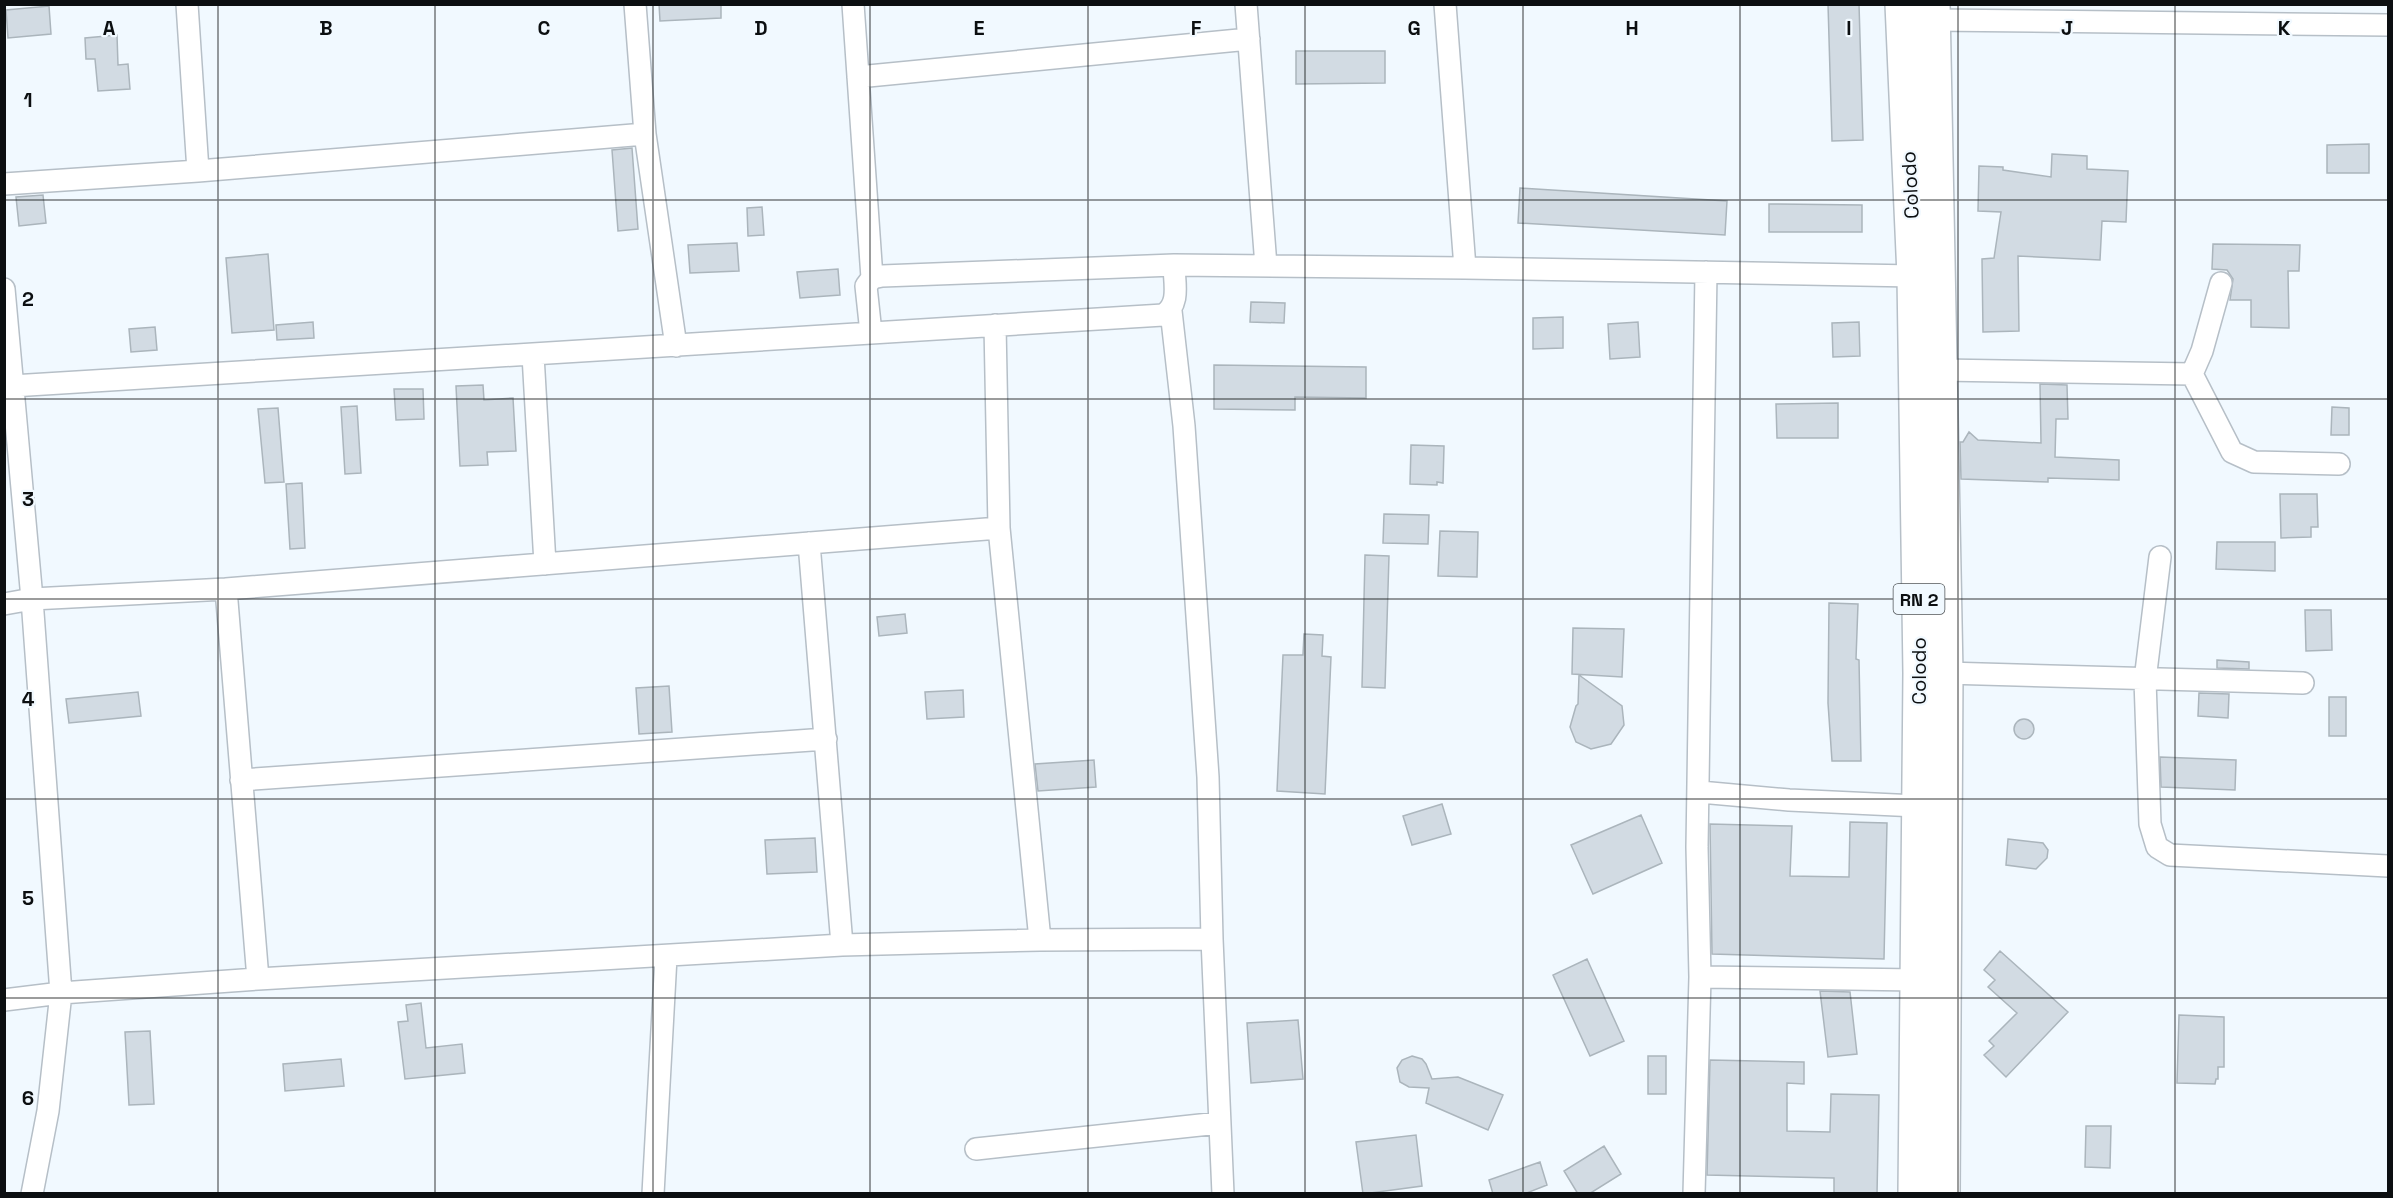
<svg xmlns="http://www.w3.org/2000/svg" width="2393" height="1198" viewBox="0 0 2393 1198" font-family="'Space Grotesk',sans-serif">
  <rect width="100%" height="100%" fill="#f1f9ff"/>
  <path fill="#d2dbe3" stroke="#abb5bc" stroke-width="1.5" d="M659,4H721V18L660,21Z
    M1828,4H1859L1863,140L1832,141Z
    M49,6L51,34L8,38L6,10Z
    M117,35L118,65L128,64L130,89L98,91L95,59H86L85,38Z
    M1296,51H1385V83L1296,84Z
    M2369,144V173H2327V145Z
    M632,148L638,229L618,231L612,150Z
    M2052,154L2087,156V169L2128,171L2126,222L2102,221L2100,260L2018,256L2019,331L1983,332L1982,259L1994,258L2001,212L1978,211L1979,166L2003,167V170L2051,177Z
    M1520,188L1727,201L1725,235L1518,223Z
    M43,195L46,223L19,226L16,197Z
    M1769,204L1862,205V232H1769Z
    M762,207L764,235L748,236L747,208Z
    M737,243L739,271L690,273L688,245Z
    M2213,244L2300,245L2299,271H2288L2289,328L2251,327V300H2230L2233,279L2227,270L2212,269Z
    M268,254L274,330L232,333L226,258Z
    M838,269L840,295L800,298L797,272Z
    M1251,302L1285,303L1284,323L1250,322Z
    M1563,317V348L1533,349V318Z
    M313,322L314,338L277,340L276,325Z
    M1638,322L1640,357L1610,359L1608,324Z
    M1859,322L1860,356L1833,357L1832,323Z
    M155,327L157,350L131,352L129,329Z
    M1214,365L1366,367V398L1295,397V410L1214,409Z
    M2040,384L2067,385L2068,419H2056L2055,457L2119,460V480L2048,478V482L1961,479L1960,442H1963L1969,432L1978,440L2041,443Z
    M483,385L484,400L513,398L516,451L487,452L488,465L460,466L456,386Z
    M394,389H423L424,419L396,420Z
    M1838,403V438H1777L1776,404Z
    M357,406L361,473L345,474L341,407Z
    M2332,407L2349,408V435H2331Z
    M278,408L284,482L265,483L258,409Z
    M1411,445L1444,446L1443,483L1437,482V485L1410,484Z
    M302,483L305,548L290,549L286,484Z
    M2280,494H2317L2318,527H2311V537L2281,538Z
    M1384,514L1429,515L1428,544L1383,543Z
    M1440,531L1478,532L1477,577L1438,576Z
    M2217,542H2275V571L2216,569Z
    M1365,555L1389,556L1385,688L1362,687Z
    M1829,603L1858,604L1856,659L1859,660L1861,761H1832L1828,703Z
    M2305,610H2331L2332,650L2306,651Z
    M905,614L907,633L879,636L877,617Z
    M1573,628L1624,629L1622,677L1572,674Z
    M1304,634L1323,635L1322,656L1331,657L1325,794L1277,791L1283,655H1303Z
    M2217,660L2249,662V669L2217,668Z
    M1579,675L1622,706L1624,725L1611,744L1591,749L1576,742L1570,727L1576,706L1578,704Z
    M669,686L672,732L639,734L636,688Z
    M963,690L964,717L927,719L925,692Z
    M138,692L141,716L69,723L66,699Z
    M2199,693L2229,694L2228,718L2198,716Z
    M2329,697H2346V736H2329Z
    M2014 729a10 10 0 1 1 20 0a10 10 0 1 1-20 0Z
    M2160,757L2236,760L2235,790L2161,787Z
    M1094,760L1096,787L1038,791L1035,764Z
    M1442,804L1451,834L1412,845L1403,816Z
    M1641,815L1662,863L1593,894L1571,845Z
    M1850,822L1887,823L1884,959L1712,954L1710,824L1792,826L1790,876L1849,877Z
    M815,838L817,872L767,874L765,840Z
    M2008,839L2043,843L2048,850L2047,858L2036,869L2006,865Z
    M2000,951L2068,1012L2006,1077L1984,1055L1994,1046L1989,1041L2017,1013L1988,987L1995,980L1984,970Z
    M1587,959L1624,1041L1590,1056L1553,975Z
    M1820,991L1850,992L1857,1054L1828,1057Z
    M421,1003L426,1048L462,1044L465,1073L405,1079L398,1022L408,1021L406,1005Z
    M2179,1015L2224,1017V1067H2218V1079H2216L2215,1084L2177,1083Z
    M1298,1020L1303,1079L1251,1083L1247,1023Z
    M150,1031L154,1104L129,1105L125,1032Z
    M1412,1056L1422,1059L1426,1064L1432,1079L1458,1077L1503,1095L1488,1130L1426,1103L1429,1088L1409,1087L1400,1082L1397,1068L1402,1060Z
    M1648,1056H1666V1094H1648Z
    M341,1059L344,1086L285,1091L283,1064Z
    M1710,1060L1804,1062V1084L1787,1083V1131L1830,1132L1831,1094L1879,1095L1877,1194H1834V1178L1707,1175Z
    M2086,1126H2111L2110,1168L2085,1167Z
    M1416,1135L1422,1186L1363,1194L1356,1142Z
    M1604,1146L1621,1174L1589,1194H1578L1564,1171Z
    M1540,1162L1547,1185L1524,1194H1493L1489,1180Z"/>
  <g fill="none" stroke-linecap="round" stroke-linejoin="round">
    <g stroke="#b6bfc7" stroke-width="24">
      <path id="street" d="M187,4L198,171
        M635,4L645,134L676,346
        M853,4L872,278
        M1246,4L1266,266
        M1445,4L1465,268
        M1933,20L2388,25
        M858,77L1249,39
        M4,184L198,171L645,134
        M4,289L32,599L61,993L48,1111L32,1194
        M1171,311L1184,426L1208,777L1212,939L1223,1194
        M995,325L999,528L1040,940
        M871,333L866,286L872,278L882,276L1174,265L1465,268L1914,276
        M533,355L545,564
        M1941,370L2192,374L2202,351L2221,283
        M2192,374L2232,452L2254,462L2339,464
        M12,386L1163,315C1181,305 1174,282 1174,265
        M809,543L842,945
        M2160,557L2145,680L2150,824L2157,847L2170,855L2388,866
        M226,589L258,979
        M4,604L32,599L226,589L999,528
        M1946,673L2303,683
        M241,780L826,739
        M1700,792L1789,800L1917,806
        M1700,977L1917,980
        M4,1000L61,993L258,979L842,945L1040,940L1212,939
        M976,1149L1219,1123
        M653,1194L666,957
        M1694,1194L1700,977L1697,847L1706,272"/>
    </g>
    <g stroke="#b6bfc7" stroke-width="36">
      <path id="primary" d="M1902,4L1914,276L1920,673L1915,1194
        M1933,4L1946,673L1943,1194"/>
    </g>
    <use href="#street" stroke="#fff" stroke-width="21"/>
    <use href="#primary" stroke="#fff" stroke-width="33"/>
  </g>
  <path fill="none" stroke="#0c0f11" stroke-width="1.5" stroke-opacity="0.55" d="M218,4V1194M435,4V1194M653,4V1194M870,4V1194M1088,4V1194M1305,4V1194M1523,4V1194M1740,4V1194M1958,4V1194M2175,4V1194M4,200H2388M4,399H2388M4,599H2388M4,799H2388M4,998H2388"/>
  <g text-anchor="middle" dominant-baseline="central" stroke-width="4.5" stroke-linejoin="round" paint-order="stroke">
    <rect fill="#f1f9ff" stroke="#515558" stroke-width="1.5" x="1893.5" y="584" width="51" height="30" rx="4.5"/>
    <g font-size="18" font-weight="bold" fill="#0c0f11">
      <text x="1919" y="599">RN 2</text>
    </g>
    <g font-size="20" fill="#0c0f11" stroke="#f1f9ff">
      <text transform="translate(1910 185) rotate(-93)">Colodo</text>
      <text transform="translate(1919 671) rotate(-90)">Colodo</text>
    </g>
  </g>
  <g font-size="20" text-anchor="middle" font-weight="bold" fill="#0c0f11" stroke="#f1f9ff" stroke-width="4.5" stroke-linejoin="round" paint-order="stroke">
    <text x="109" y="35">A</text>
    <text x="326" y="35">B</text>
    <text x="544" y="35">C</text>
    <text x="761" y="35">D</text>
    <text x="979" y="35">E</text>
    <text x="1196" y="35">F</text>
    <text x="1414" y="35">G</text>
    <text x="1632" y="35">H</text>
    <text x="1849" y="35">I</text>
    <text x="2067" y="35">J</text>
    <text x="2284" y="35">K</text>
    <text x="28" y="107">1</text>
    <text x="28" y="306">2</text>
    <text x="28" y="506">3</text>
    <text x="28" y="706">4</text>
    <text x="28" y="905">5</text>
    <text x="28" y="1105">6</text>
  </g>
  <rect width="2393" height="1198" fill="none" stroke="#0c0f11" stroke-width="12"/>
</svg>
